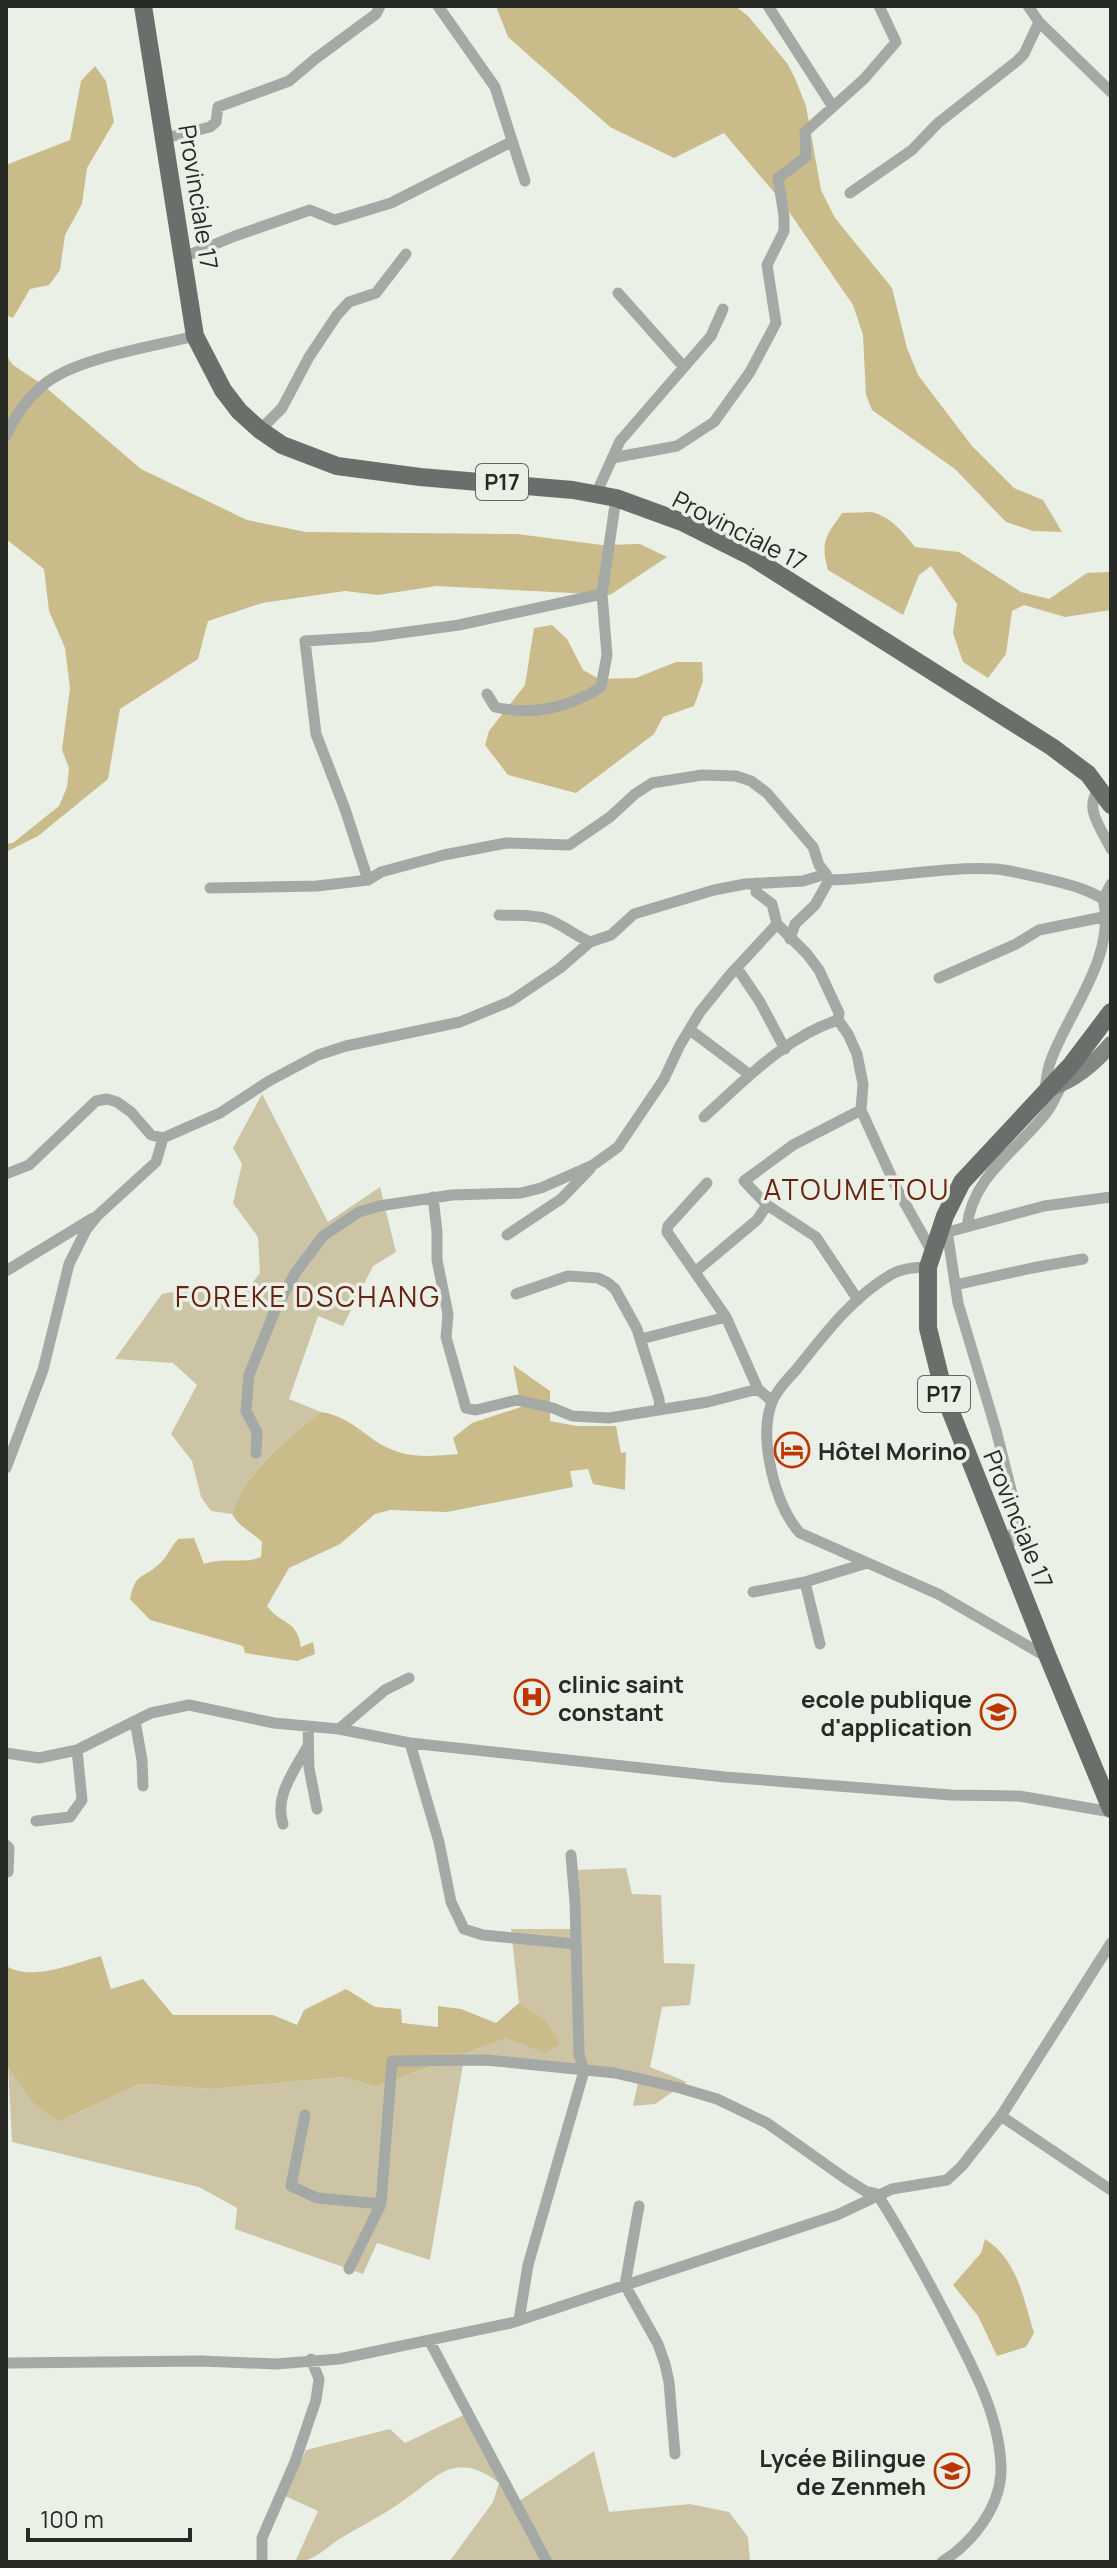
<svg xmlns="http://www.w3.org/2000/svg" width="1117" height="2568" viewBox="0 0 1117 2568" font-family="Manrope,sans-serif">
  <rect width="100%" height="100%" fill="#ebf0e7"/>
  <path fill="#cdc4a6" d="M262,1094L328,1222L380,1187L396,1252L373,1266L343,1326L318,1316L289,1399L321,1412C290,1435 242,1476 232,1514L211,1511L201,1497L192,1461L171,1434L197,1385L173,1363L115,1359L162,1294L190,1289L237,1302L260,1273L258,1237L233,1203L242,1164L233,1148Z
    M626,1868L632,1894L661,1895L664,1963L695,1964L690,2005L662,2007L650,2067L687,2082L655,2104L633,2106L639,2077L463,2064L430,2260L377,2243L363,2274L235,2229L237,2208L199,2187L12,2142L8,2065L34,2104L58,2122L140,2084L213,2089L345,2077L375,2087L507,2038L544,2019L519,2003L511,1929H579L575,1870Z
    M470,2412L516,2503L594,2451L609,2512L690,2504L729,2512L748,2537L750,2562H449L493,2502L499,2483C452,2447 435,2481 397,2505C378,2518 357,2528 338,2540C324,2550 312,2562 295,2562L318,2511L285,2496L306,2450L390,2429L405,2443Z"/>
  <path fill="#c9bb8a" d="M496,6H735L748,16L787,63L794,76L806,106L821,190L835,218L892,288L907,348L918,375L972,446L1014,488L1043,500L1062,532L1033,531L1006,522L955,469L872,410L866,395L863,335L853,305L783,203L724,133L674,158L610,127L508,37Z
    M95,66L106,81L114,122L87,168L82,204L65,235L60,270L49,285L30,289L13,318L6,315V165L70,140L81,81Z
    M6,355L13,365L43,385L141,469L247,520L306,532L517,534L602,545L640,544L667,557L610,595L436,586L378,595L345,591L262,603L208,621L198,659L120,709L108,779L38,836L6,852V844L13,843L59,806L67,787L69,768L62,750L70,688L65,648L49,611L44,569L6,539Z
    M872,512C892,518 901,530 915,547L959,552L1021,592L1049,599L1087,573L1111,572V610L1065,617L1024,605L1012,611L1006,654L988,678L963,662L953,633L957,604L931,566L919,575L903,615L828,570C820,542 826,536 842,513Z
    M552,625L567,639L583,670L599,679L636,678L676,662H702L703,681L694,706L663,717L654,734L576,793L508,775L485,745L489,731L525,685L534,628Z
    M513,1365L550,1391V1421L577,1426H616L621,1453L626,1452L625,1490L593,1484L588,1469L570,1471L573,1487L447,1512L390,1510L375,1514L340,1544L289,1568L267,1606C281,1625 297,1619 301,1647L313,1642L315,1654L297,1661L245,1653L243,1646L150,1620L130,1599C136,1572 141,1580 158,1565C166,1559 171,1547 178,1539L194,1538L204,1564C224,1556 242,1565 261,1557L262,1542C251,1531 239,1527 232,1514C242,1476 290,1435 321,1412C352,1417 363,1436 388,1448C411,1459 433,1456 458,1454L453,1438L472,1423L521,1407Z
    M101,1956L111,1989L143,1979L173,2015H273L297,2025L304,2010L346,1989L375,2007L401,2009L402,2023L438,2027V2006L461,2009L496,2023L519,2003L544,2019L560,2044L545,2053L507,2038L375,2087L345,2077L213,2089L140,2084L58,2122L34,2104L6,2064V1966C33,1982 74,1963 101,1956Z
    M985,2239C1018,2260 1023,2298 1034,2333L1026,2347L997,2356L978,2316L953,2285L981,2253Z"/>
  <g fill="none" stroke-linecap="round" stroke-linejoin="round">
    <path stroke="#a5a9a6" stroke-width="11" d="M438,6L495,87L525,181
      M768,6L833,107
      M1028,6L1039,22L1111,92
      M165,138L210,127L216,122L218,107L289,81L315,59L376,14L380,6
      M850,193L912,150L938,123L1017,61L1024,54L1039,22
      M184,257L235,236L310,210L335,220L391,203L511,142
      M618,293L683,366
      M260,430L282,408L309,357L337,315L349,302L376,293L406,254
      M6,436C14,418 27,399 42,386C74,358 152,347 195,336
      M612,458L677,446L714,422L750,372L776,323L767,265L784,231V216L778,178L806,157L805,132L864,79L896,42L879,6
      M596,494L620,441L711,336L723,309
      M487,694L495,707C532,716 569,708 601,687L607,655L602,594L616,498
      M1100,789C1082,807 1102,829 1111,849
      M368,880L345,809L316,734L305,641L371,637L459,625L602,594
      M757,883L756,892L772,904L777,924L807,954L819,970L839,1013L838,1020L848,1034L857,1054L863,1084L861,1110L897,1189L931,1250
      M210,888L317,886L368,880L381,872L444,855L506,843L569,845L610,817L635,794L652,783L702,775L736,776L751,781L767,793L813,847L819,865L826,874
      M1103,899L1111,884
      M499,915C516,916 535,914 550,920C564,926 576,936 590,942
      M790,939L795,924L815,905L829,880
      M737,968L760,1002L785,1049
      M939,978L1016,944L1039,930L1108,916
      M690,1030L750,1075
      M704,1117C744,1081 785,1037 838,1020
      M6,1174L29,1165L96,1101L107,1099L117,1102L131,1112L151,1135L163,1138L220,1113L269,1081L318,1055L346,1046L460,1022L511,1001L560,968L590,942L611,935L634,914L714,890L745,884L803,881L826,874L829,880C885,879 941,866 996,869C1014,871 1033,876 1051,880C1070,885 1087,889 1103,899C1117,955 1069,1011 1051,1060C1047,1070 1046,1080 1045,1091
      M707,1183L668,1226L667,1232L726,1317L758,1389L772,1401
      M433,1197L437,1232V1260L448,1314L446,1337L466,1408L476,1410L517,1400L553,1408L572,1416L609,1418L708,1402L758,1389
      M946,1224L958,1303L996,1430L1015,1506L1016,1522L1013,1536L1006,1550
      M967,1227C972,1176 1018,1150 1047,1112C1053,1104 1057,1093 1062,1085
      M948,1232L1044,1206L1111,1197
      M507,1235L561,1199L590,1169
      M928,1267C915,1267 903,1268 892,1274C852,1297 824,1335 796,1370C787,1380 775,1392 771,1405C759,1440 775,1506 800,1533L938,1594L1047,1657
      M6,1271L93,1218
      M695,1272L757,1220L767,1205
      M955,1285L1032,1268L1083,1259
      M516,1294L568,1276L598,1278L608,1283L615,1289L637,1329L659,1399L660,1410
      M858,1300L816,1237L767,1205L744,1181L793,1145L861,1110
      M641,1339L726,1317
      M256,1453L257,1432L246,1411L249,1375L276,1308L296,1272L323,1236L359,1212L379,1206L452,1195L521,1193L541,1188L593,1165L618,1147L664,1079L680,1045L700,1012L729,976L777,924
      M6,1468L43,1370L69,1264L86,1230L97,1216L156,1162L163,1138
      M805,1582L820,1644
      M753,1592L805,1582L867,1563
      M135,1721L142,1760L143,1786
      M308,1726L309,1768L317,1809
      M339,1729L385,1690L409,1678
      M410,1743L439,1842L451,1902L464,1929L483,1935L576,1944
      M6,1753L39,1758L77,1750L151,1713L189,1705L274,1723L339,1729L410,1743L725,1777L951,1795L1019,1796L1111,1812
      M36,1821L70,1817L82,1800L77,1750
      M283,1824C274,1796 294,1772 306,1749
      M6,1845L9,1848L8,1872
      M305,2115L291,2186L317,2198L381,2204
      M1001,2116L1111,2190
      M639,2206L625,2285L658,2344L665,2364L669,2382L675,2454
      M349,2269L381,2204L392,2061L487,2060L615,2073L680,2088L717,2099L767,2123L846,2179L865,2191L877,2194C903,2234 925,2275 947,2317C971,2364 1002,2418 1001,2473C999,2509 972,2543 942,2562
      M519,2320L528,2265L584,2071L579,2054L575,1902L571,1855
      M429,2340L547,2562
      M6,2363L201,2361L276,2364L339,2359L511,2323L837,2215L892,2189L947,2180L962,2166L1001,2116L1111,1943
      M262,2562V2538L295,2462L316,2400L319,2379L311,2359"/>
    <path stroke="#828783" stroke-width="16" d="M1051,1088C1075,1080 1095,1063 1111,1044"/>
    <path stroke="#696f6a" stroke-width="18" d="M143,6L195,336L223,390L239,411L260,430L282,445L337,466L420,477L573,490L616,498L682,522L750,556L1052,747L1088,774L1111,805
      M1111,1012L1071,1065L962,1182L945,1216L928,1267V1328L945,1397L1048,1657L1111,1809"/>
  </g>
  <defs>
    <g id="hotel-ring" transform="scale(1.8)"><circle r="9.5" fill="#ebf0e7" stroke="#bd3500" stroke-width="1.5"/><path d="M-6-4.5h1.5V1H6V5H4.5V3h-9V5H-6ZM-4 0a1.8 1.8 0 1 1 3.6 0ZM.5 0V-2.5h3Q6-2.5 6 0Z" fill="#bd3500"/></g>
    <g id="hospital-ring" transform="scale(1.8)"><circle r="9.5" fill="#ebf0e7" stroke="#bd3500" stroke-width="1.5"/><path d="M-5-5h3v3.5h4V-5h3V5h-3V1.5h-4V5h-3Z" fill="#bd3500"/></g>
    <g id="school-ring" transform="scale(1.8)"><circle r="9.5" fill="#ebf0e7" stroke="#bd3500" stroke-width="1.5"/><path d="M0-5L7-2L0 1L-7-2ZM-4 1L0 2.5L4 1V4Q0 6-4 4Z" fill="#bd3500"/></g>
  </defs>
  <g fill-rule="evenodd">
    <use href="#hotel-ring" x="792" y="1450"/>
    <use href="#hospital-ring" x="532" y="1697"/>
    <use href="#school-ring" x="998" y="1712"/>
    <use href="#school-ring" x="952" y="2471"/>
  </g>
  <g text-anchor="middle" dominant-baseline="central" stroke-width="7" stroke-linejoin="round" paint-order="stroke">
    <g fill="#ebf0e7" stroke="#626560" stroke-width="2">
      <rect x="476" y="464" width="52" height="36" rx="6"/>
      <rect x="918" y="1376" width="52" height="36" rx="6"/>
    </g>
    <g font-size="22" font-weight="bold" fill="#282a26">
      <text x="502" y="482">P17</text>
      <text x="944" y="1394">P17</text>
    </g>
    <g font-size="24" fill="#282a26" stroke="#ebf0e7">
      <text transform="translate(199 197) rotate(81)">Provinciale 17</text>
      <text transform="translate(740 530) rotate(27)">Provinciale 17</text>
      <text transform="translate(1019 1519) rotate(68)">Provinciale 17</text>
    </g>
    <g font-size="24" font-weight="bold" fill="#282a26" stroke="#ebf0e7" text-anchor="start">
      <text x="818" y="1450">Hôtel Morino</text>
      <text x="558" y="1683">clinic saint<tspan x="558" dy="28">constant</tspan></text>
      <text x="972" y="1698" text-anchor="end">ecole publique<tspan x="972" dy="28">d'application</tspan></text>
      <text x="926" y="2457" text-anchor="end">Lycée Bilingue<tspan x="926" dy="28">de Zenmeh</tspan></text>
    </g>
    <g font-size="28" letter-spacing="2" fill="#662411" stroke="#ebf0e7">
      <text x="857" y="1189">ATOUMETOU</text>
      <text x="308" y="1296">FOREKE DSCHANG</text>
    </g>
  </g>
  <rect width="1117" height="2568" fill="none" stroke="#282a26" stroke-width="16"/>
  <path d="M28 2528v12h162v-12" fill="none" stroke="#282a26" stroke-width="4"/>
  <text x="40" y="2528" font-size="24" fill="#282a26" stroke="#ebf0e7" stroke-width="6" paint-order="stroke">100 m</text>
</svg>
